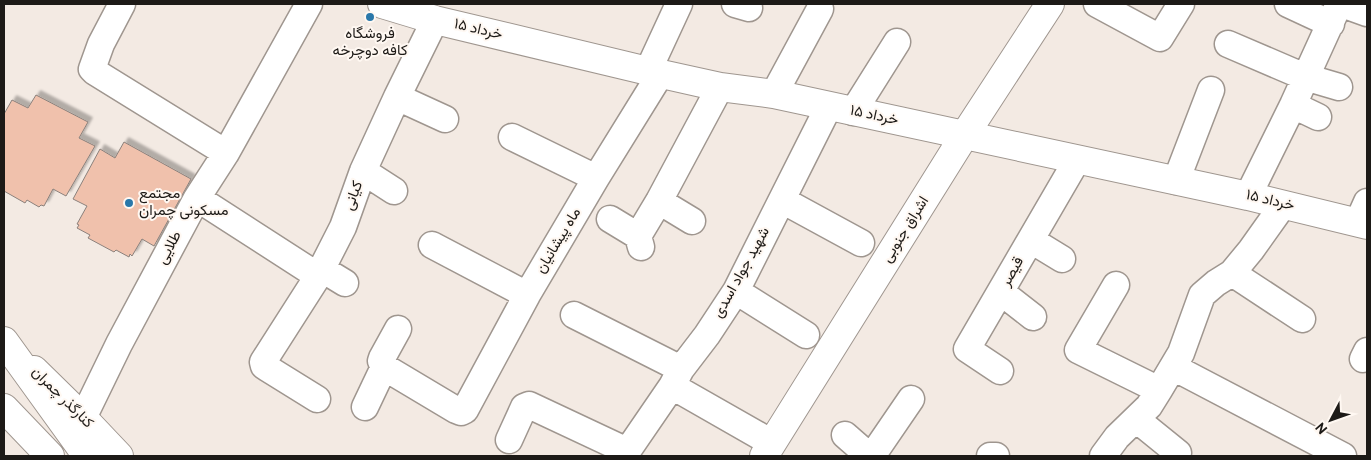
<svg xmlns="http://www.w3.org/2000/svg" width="1371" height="460" viewBox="0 0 1371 460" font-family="Overpass,Vazirmatn,sans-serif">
  <defs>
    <filter id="shadow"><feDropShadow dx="4.5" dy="-4.5" stdDeviation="1" flood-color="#0004"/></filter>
  </defs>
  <rect width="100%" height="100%" fill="#f3eae3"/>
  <path fill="#f0c1ac" stroke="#8b817c" filter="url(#shadow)" d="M36,95L88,122L79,138L95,146L66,196L53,189L44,206L41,205L39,207L27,200L25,203L4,191V114L12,100L28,108Z
    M124,142L191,179L154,246L142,239L132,256L130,254L129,257L116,250L114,252L88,238L90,235L77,228L79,225L77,224L87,206L73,199L100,149L115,158Z"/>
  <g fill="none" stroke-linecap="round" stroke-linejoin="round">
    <g stroke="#9f968f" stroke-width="29">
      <path id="street" d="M122,4L101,44L92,69L95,72L226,153
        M735,4L749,8
        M1097,4L1160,38L1181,4
        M1288,4L1331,24
        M1342,4L1367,13
        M1228,44L1305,77L1339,87
        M648,71L679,4
        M774,94L820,9
        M397,97L445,119
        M1293,105L1318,117
        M853,112L897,42
        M512,137L596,178
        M363,171L394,191
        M1176,181L1211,90
        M1248,196L1293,105L1339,4
        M197,198L318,276
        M782,200L861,243
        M659,201L692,221
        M610,219L638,236
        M1358,222L1367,202
        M1031,240L1062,259
        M432,245L527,295
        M641,247L638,236L659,201L720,87
        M322,269L345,283
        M1232,273L1302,319
        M1116,285L1078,350L1159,390
        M736,291L806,335
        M1001,292L1033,317
        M574,315L681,369
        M1363,359L1367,351
        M384,367L456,410L461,412L465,410L527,295L596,178L661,73
        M1173,367L1343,456
        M1000,371L967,349L1077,160
        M672,386L772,443
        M317,399L267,368L264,366L263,362L318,276L343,227L363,171L397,97L435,20
        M365,407L384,367L381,361L382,358L398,329
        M83,418L119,344L197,198L226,153L309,4
        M1136,419L1178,453
        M845,435L869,456
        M509,440L524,407L529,405L627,451
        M624,456L672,386L681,369L707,335L736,291L829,106
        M872,456L911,399
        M990,456H996
        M1103,456L1117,437L1149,406L1159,390L1181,353L1202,295L1216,283L1232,273L1251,250L1283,205"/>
    </g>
    <g stroke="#9f968f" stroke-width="30">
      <path id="secondary" d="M382,4L435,20L648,71L720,87L774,94L1248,196L1367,225
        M764,456L964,136L1050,4"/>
    </g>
    <g stroke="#9f968f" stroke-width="30">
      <path id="primary" d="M34,370L83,418L119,456"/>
    </g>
    <g stroke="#9f968f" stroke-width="30">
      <path id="highway" d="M4,341L87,456
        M4,408L50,456"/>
    </g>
    <use href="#street" stroke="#fff" stroke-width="26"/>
    <use href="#secondary" stroke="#fff" stroke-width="28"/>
    <use href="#primary" stroke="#fff" stroke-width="28"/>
    <use href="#highway" stroke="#fff" stroke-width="28"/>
  </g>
  <g fill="#2a78aa" stroke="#fff8f2" stroke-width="2">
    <circle cx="370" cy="17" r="5"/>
    <circle cx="129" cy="203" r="5"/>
  </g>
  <g text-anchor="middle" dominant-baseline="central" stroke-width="4" stroke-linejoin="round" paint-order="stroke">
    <g font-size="15" fill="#1d1a17" stroke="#fff8f2">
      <text transform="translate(478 30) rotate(13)">۱۵ خرداد</text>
      <text transform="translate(874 116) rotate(12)">۱۵ خرداد</text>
      <text transform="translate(354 196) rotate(-70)">کیانی</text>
      <text transform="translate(1270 201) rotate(13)">۱۵ خرداد</text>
      <text transform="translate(906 230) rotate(-58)">اشراق جنوبی</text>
      <text transform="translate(559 241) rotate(-59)">ماه پیشانیان</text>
      <text transform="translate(170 248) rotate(-62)">طلایی</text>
      <text transform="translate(1013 272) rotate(-60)">قیصر</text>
      <text transform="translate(742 273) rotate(-61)">شهید جواد اسدی</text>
      <text transform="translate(62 398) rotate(45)">کنارگذر چمران</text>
    </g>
    <g font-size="15" fill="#1d1a17" stroke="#fff8f2">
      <text x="370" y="34">فروشگاه<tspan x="370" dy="17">کافه دوچرخه</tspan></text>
      <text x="139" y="194" text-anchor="start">مجتمع<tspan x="139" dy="17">مسکونی چمران</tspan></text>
    </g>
  </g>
  <rect width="1371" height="460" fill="none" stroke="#1d1a17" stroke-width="10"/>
  <g transform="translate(1331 420) rotate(229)" stroke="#fff8f2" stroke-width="4" paint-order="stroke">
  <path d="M0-4L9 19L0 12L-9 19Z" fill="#1d1a17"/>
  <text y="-8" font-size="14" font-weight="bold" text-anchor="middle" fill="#1d1a17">N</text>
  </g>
</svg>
